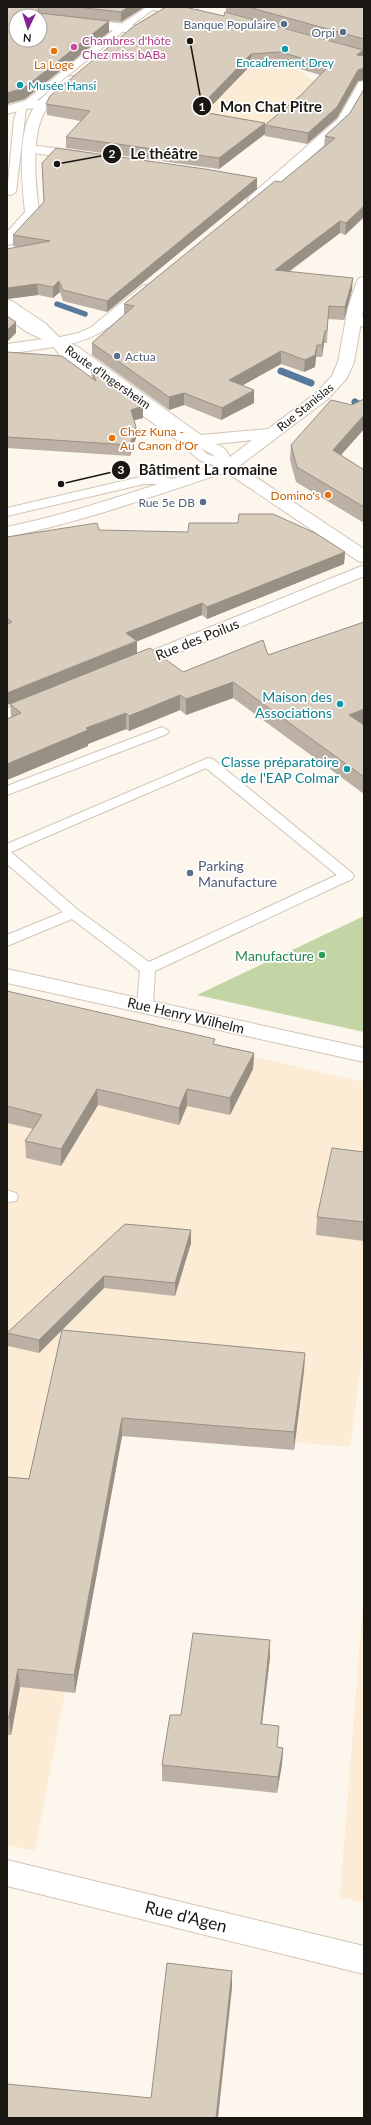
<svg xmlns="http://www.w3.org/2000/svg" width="371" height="2125" viewBox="0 0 371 2125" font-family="Lato,sans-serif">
  <rect width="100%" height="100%" fill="#fdf6ed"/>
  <path fill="#fcebd5" d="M231,59L254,65H267L273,63L301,71L318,84L317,90L235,156L101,124L52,116L65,105Z
    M7,1000L364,1082V1342L350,1447L115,1427L35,1851L7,1845Z
    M364,1589V1903L340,1897Z"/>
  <path fill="#c4d5a5" d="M364,916V1032L197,995Z"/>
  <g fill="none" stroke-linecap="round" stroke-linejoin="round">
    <path stroke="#577a9c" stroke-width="5.5" d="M57,304L85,314"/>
    <path stroke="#577a9c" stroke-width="7" d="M281,371L311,383
      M355,402L364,407"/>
    <g stroke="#d1c5b6" stroke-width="2">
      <path id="lane" d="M147,7H157L126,29L26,109L16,192L11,195L7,194L14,119L19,106L120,25Z
        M7,310L35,328L60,340L68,352L186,435L207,454L232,463L234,466L232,469H224L199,460L178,441L60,356L52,344L27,332L7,318Z
        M144,476H161L180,481L182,484L176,488L161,484H144L7,516V508Z
        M162,727L169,731L167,734L7,795V786Z
        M208,758L213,759L352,873L354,876L352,879L155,971L153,1005L151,1009H139L137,1005L140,971L72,919L7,946V935L63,912L7,864V844ZM206,768L337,875L149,962L78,910L11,852Z
        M7,1190L16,1193L18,1197L16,1201L7,1202Z"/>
    </g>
    <g stroke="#d1c5b6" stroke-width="2">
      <path id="street" d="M40,14L134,25L140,29L134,33L40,22V16H35Z
        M364,81V96L348,124L259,203H249L247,200L249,197L338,119L359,82Z
        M43,100L48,101L50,104L48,107L25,109L7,114V106L24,101Z
        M31,145L82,152L89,156L82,160L26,152L24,149L26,146Z
        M147,285L152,286L154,289L152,292C125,314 105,337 69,344C62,345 57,347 51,345L48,342L51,339L78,333L90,328L142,286Z
        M354,313L364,317V327L349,321L346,318L349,315Z
        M364,565V576L136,670L130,672L124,670L121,666L124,662Z
        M39,696L46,698L48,702L46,706L7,720V708Z"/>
    </g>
    <g stroke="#d1c5b6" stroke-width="2">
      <path id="secondary" d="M149,7L197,8L199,11C195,17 153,13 149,7Z
        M72,76L77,77L78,80L77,83C68,90 55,98 48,107C29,131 36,184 39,213L12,244L7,245V232L25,212C22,181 15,126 39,101C47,92 58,85 67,77Z
        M364,277V305L354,362L347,378L328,399L239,466L364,549V562L358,561L226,472C154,496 82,522 7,537V527C79,512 148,487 218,464L213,455L192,443L68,353L54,347L7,354V344L44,339L36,330L7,311V300L12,301L46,324L61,339L78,347L201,435L268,429L316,393L332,376L338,362L348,307L357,281L359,278ZM252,440L230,457L225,449L216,444Z
        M7,969L364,1048V1062L7,983Z
        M7,1860L364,1946V1974L7,1886Z"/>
    </g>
    <use href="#lane" fill="#fff" fill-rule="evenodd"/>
    <use href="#street" fill="#fff" fill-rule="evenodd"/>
    <use href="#secondary" fill="#fff" fill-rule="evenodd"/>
  </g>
  <path fill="#bbb0a3" d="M7,7H143V8L121,22L109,21V32L25,99L7,104Z
    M226,7H364V50H363V56H364V80L358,81L337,118L307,144L265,136V125L301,95L320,75L280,63L251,65L205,112L265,123V134L219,169L66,148V137L81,121L47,115L46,104L134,26L346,45L226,12Z
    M364,89V217L345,235L340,233L289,272L352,290L344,320L328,319L327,343H324L322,357H316L315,367L304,372L281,364L242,385L254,403L221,420L184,405L169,410L92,355V343L124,315V304L281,182L324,147L325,136L350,113Z
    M257,178V189L107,312L63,301L60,292L53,298L38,295L7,299V249L19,247L13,246V235Z
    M7,352L92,378L91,369L143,418L134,420L136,427V438L130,456L7,448Z
    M364,399V429L341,455L364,470V523L296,482L290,460L291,445L352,405Z
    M99,530L345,552L344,564L207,619L202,615L137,641V653L183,672L268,655L364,622V724L363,725H364V794L233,698L186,715L180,710L129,731L126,729L88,744V746L7,780V719L11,717L10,704L42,691L7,705V537Z
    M7,991L215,1044L254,1053L253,1069L230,1115L187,1106L179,1125L98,1105L61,1166L26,1158L25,1141L33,1129L7,1123Z
    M364,1152V1241L316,1235L317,1217Z
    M125,1224L191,1230V1243L175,1296L104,1288L62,1330L305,1353L304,1371L294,1450L122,1436L75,1693L20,1687L11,1735H7V1477L29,1479L62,1330L39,1353L8,1346L7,1333Z
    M270,1657L262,1724L278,1747L283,1748L282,1764L277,1793L162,1781V1765L181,1715Z"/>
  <path fill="#989085" d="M128,7H143V8L121,22V12Z
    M109,21V32L25,99L7,104V93Z
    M363,50V61L357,55Z
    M251,54V65L196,122V111Z
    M364,68V80L358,81L337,118L307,144L308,133L358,70Z
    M265,123V134L219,169V158Z
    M257,178V189L107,312V301Z
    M364,206V217L345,235L346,223Z
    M340,221V233L274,282L275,270Z
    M353,278L352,290L344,320L345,307Z
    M59,281L60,292L53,298V287Z
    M37,284L38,295L7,299V288Z
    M16,322V333L7,342V330Z
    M325,331L324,343L322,357V345Z
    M317,345L316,357L315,367L304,372L305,360Z
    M281,351V364L229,393V380Z
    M254,390V403L221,420L222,408Z
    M184,393V405L169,410V397Z
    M143,406V418L131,421V410Z
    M364,415V429L332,465L333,450Z
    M136,427V438L130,456V445Z
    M345,552L344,564L207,619V607Z
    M202,603V615L126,646V633Z
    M137,641V654L7,705V693Z
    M233,682V698L186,715V699Z
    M180,695V710L129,731V716Z
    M364,709V724L349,731V715Z
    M126,713V729L88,744V746L7,780V764L86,728Z
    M254,1053L253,1069L230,1115V1098Z
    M97,1089L98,1105L61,1166V1149Z
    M187,1089V1106L179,1125V1108Z
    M191,1230V1243L175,1296V1283Z
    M104,1276V1288L39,1353V1340Z
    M305,1353L304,1371L294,1450V1432Z
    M122,1418V1436L75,1693L74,1675Z
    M270,1640V1657L260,1740L261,1724Z
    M18,1669L20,1687L11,1735L9,1717Z
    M283,1748L282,1764L277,1793L278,1777Z
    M232,1971V1988L218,2118H216Z"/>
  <path fill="#d9cdbe" stroke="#989085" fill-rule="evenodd" d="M7,7H38L39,13L109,21L24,88L7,93ZM16,16H40V40H16Z
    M77,7H128L121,12Z
    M166,7H185L224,16L225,12L363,50L357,55L364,56V68L358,70L337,107L308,133L265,125L301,95L329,66L280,52L251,54L196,111L265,123L219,158L66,137L90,111L46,104L50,96L134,26Z
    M248,7H364V39Z
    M364,89V206L346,223L340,221L275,270L353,278L345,307L329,306L327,331H325L322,345H317L315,355L305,360L281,351L229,380L254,390L222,408L184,393L169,397L92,343L134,306L124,304L275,181L281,182L335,138L325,136L350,113Z
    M56,148L205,169L257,178L107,301L63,290L59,281L53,287L37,284L7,288V249L50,241L13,235L44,202L42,163Z
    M7,316L16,322L7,330Z
    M7,352L62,356L96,381L91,369L143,406L131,410L136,427L130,445L7,437Z
    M364,399V415L333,450L364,470V507L297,467L291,445L331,400L352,405Z
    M239,514H273L315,533L345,552L207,607L202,603L126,633L137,641L7,693V624L12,622L7,618V537L97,523L99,530L188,532L189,523H238Z
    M364,622V709L349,715L364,725V777L233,682L186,699L180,695L129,716L126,713L86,728L88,730L7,764V719L21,713L10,704L150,648L183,672L263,640L268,655Z
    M7,991L215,1039L213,1044L254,1053L230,1098L187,1089L179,1108L97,1089L61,1149L25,1141L42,1115L7,1106Z
    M332,1148L364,1152V1222L317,1217Z
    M125,1224L191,1230L175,1283L104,1276L39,1340L7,1333Z
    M62,1330L305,1353L294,1432L122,1418L74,1675L18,1669L9,1717H7V1477L29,1479Z
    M193,1633L270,1640L261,1724L279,1726L277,1747L283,1748L278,1777L162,1765L170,1715H181Z
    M167,1963L232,1971L216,2118H7V2084L151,2098Z"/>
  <g fill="#5c6f8a" stroke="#fff" stroke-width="1.5">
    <circle cx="284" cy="24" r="4"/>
    <circle cx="343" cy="32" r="4"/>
    <circle cx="117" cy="356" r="4"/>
    <circle cx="203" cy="502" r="4"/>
    <circle cx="190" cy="873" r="4"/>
  </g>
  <circle fill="#d1479c" stroke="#fff" stroke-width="1.5" cx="74" cy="47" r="4"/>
  <g fill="#0f9aa8" stroke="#fff" stroke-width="1.5">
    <circle cx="285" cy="49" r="4"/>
    <circle cx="20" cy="85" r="4"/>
    <circle cx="340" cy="704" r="4"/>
    <circle cx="347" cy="769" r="4"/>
  </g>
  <g fill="#e8710a" stroke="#fff" stroke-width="1.5">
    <circle cx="54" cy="51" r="4"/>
    <circle cx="112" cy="438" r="4"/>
    <circle cx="328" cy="495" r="4"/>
  </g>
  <circle fill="#2e9e5b" stroke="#fff" stroke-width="1.5" cx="322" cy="955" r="4"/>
  <g text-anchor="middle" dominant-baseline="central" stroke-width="3.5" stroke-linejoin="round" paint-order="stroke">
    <g font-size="12" fill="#4e5e75" stroke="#fff" text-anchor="end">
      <text x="276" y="24">Banque Populaire</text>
      <text x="335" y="32">Orpi</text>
      <text x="125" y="356" text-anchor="start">Actua</text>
      <text x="195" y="502">Rue 5e DB</text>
    </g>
    <g font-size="12" fill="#b23c85" stroke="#fff" text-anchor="start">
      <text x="82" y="40">Chambres d'hôte<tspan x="82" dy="14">Chez miss bABa</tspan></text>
    </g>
    <g font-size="12" fill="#0d838f" stroke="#fff">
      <text x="285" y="62">Encadrement Drey</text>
      <text x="28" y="85" text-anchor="start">Musée Hansi</text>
    </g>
    <g font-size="12" fill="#c56008" stroke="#fff">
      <text x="54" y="64">La Loge</text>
      <text x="120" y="431" text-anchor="start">Chez Kuna -<tspan x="120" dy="14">Au Canon d'Or</tspan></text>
      <text x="320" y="495" text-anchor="end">Domino's</text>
    </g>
    <g font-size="12" fill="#1a1611" stroke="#fff">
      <text transform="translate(108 377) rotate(35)">Route d'Ingersheim</text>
      <text transform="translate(305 407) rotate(-39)">Rue Stanislas</text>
    </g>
    <g font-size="14" fill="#1a1611" stroke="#fff">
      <text transform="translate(197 639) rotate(-22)">Rue des Poilus</text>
      <text transform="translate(186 1015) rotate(13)">Rue Henry Wilhelm</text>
    </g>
    <g font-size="14" fill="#0d838f" stroke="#fff" text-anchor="end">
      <text x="332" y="696">Maison des<tspan x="332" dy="16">Associations</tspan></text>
      <text x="339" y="761">Classe préparatoire<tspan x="339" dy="16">de l'EAP Colmar</tspan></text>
    </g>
    <g font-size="14" fill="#4e5e75" stroke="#fff" text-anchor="start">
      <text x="198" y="865">Parking<tspan x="198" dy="16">Manufacture</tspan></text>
    </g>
    <g font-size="14" fill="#27864d" stroke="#fff" text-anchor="end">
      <text x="314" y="955">Manufacture</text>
    </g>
    <g font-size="17" fill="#1a1611" stroke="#fff">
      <text transform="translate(186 1916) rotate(14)">Rue d'Agen</text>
    </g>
  </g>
  <path fill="none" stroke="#1a1611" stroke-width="1.5" d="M190 41L202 106M57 164L112 154M61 484L121 470"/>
  <g fill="#1a1611" stroke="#fff" stroke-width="1.5">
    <circle cx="190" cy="41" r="4"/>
    <circle cx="57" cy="164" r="4"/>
    <circle cx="61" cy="484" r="4"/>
    <circle cx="202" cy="106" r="10"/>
    <circle cx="112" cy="154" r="10"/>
    <circle cx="121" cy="470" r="10"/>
  </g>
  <g font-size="12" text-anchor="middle" font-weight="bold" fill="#fff">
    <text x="202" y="111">1</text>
    <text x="112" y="158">2</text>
    <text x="121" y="474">3</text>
  </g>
  <g font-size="15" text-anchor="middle" font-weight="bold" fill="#1a1611" stroke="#fff" stroke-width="3.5" stroke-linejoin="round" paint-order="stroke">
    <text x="271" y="112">Mon Chat Pitre</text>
    <text x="164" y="159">Le théâtre</text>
    <text x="208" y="475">Bâtiment La romaine</text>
  </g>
  <rect width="371" height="2125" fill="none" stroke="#1a1611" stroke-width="16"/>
  <g transform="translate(28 28) rotate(184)"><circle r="19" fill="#ffffff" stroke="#a3a2a0"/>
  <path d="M0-3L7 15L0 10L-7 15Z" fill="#832591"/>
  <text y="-6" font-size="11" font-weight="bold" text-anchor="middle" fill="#1a1611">N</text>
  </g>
</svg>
